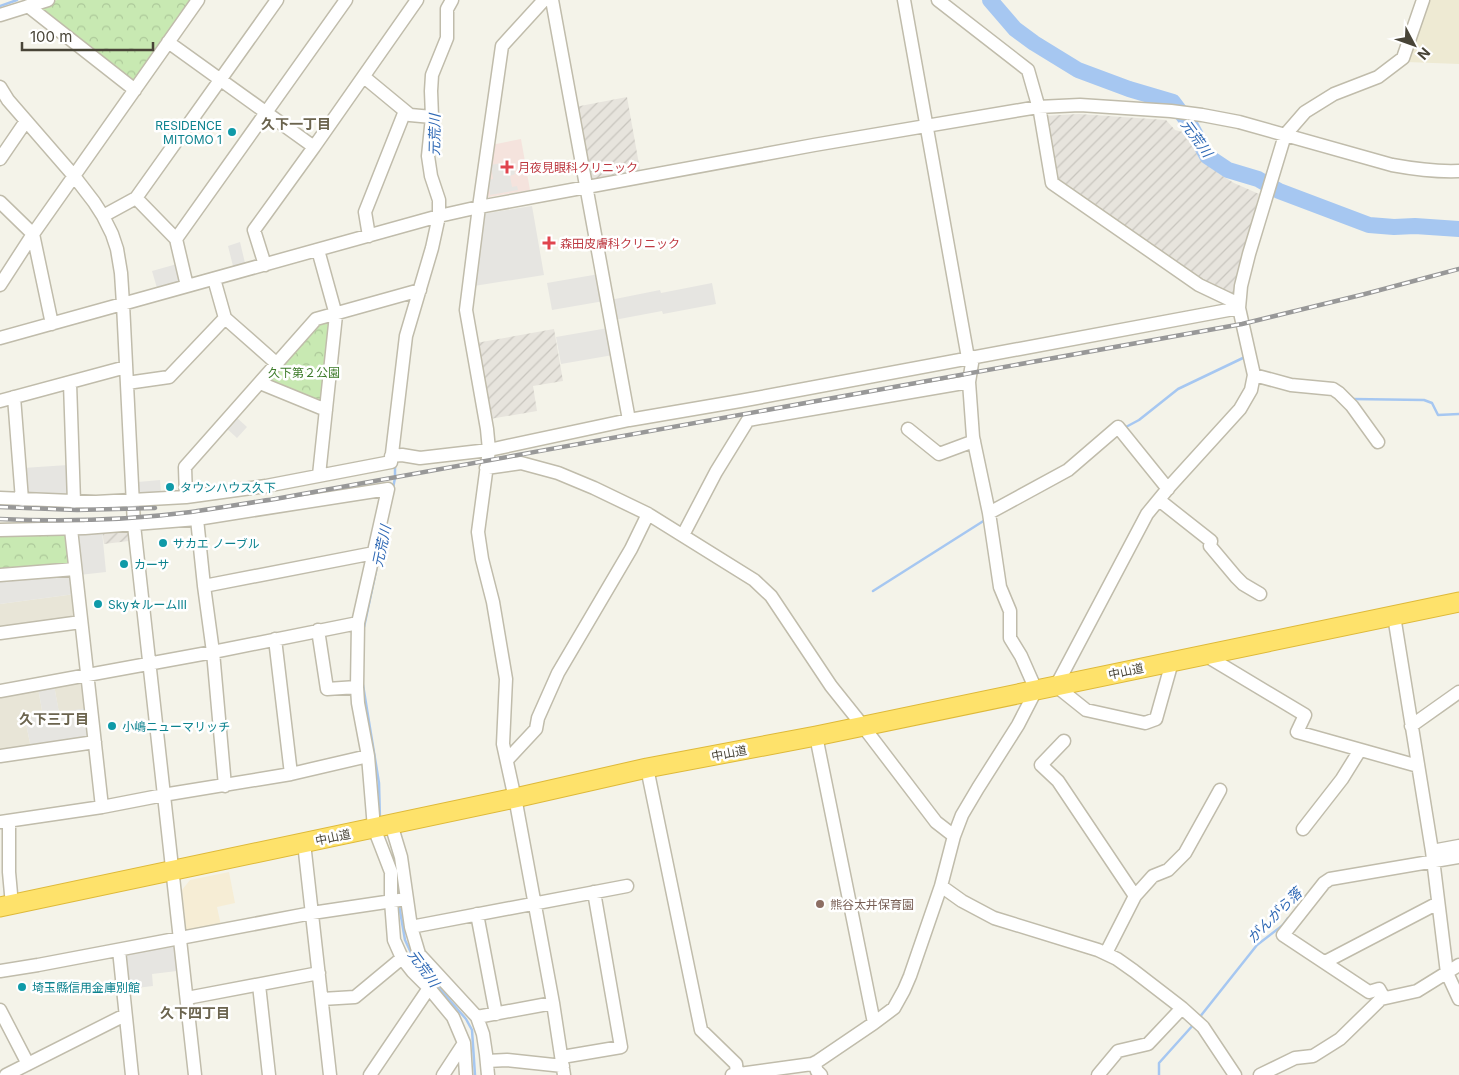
<svg xmlns="http://www.w3.org/2000/svg" width="1459" height="1075" viewBox="0 0 1459 1075" font-family="Inter,'Noto Sans JP',sans-serif">
  <defs>
    <pattern id="industrial-furrows" width="10" height="10" patternUnits="userSpaceOnUse" patternTransform="scale(1.25)"><rect width="10" height="10" fill="#e7e4dd"/><path d="M-1 1l2-2M0 10L10 0M9 11l2-2" fill="none" stroke="#c8c5be"/></pattern>
    <pattern id="park-crowns" width="20" height="18" patternUnits="userSpaceOnUse" patternTransform="scale(1.25)"><rect width="20" height="18" fill="#c8e9b2"/><path d="M2 6a3 3 0 1 1 6 0M12 15a3 3 0 1 1 6 0" fill="none" stroke="#adc99a"/></pattern>
  </defs>
  <rect width="100%" height="100%" fill="#f4f3e9"/>
  <path fill="#e8e5d7" d="M75,594L78,620L0,629V604Z
    M85,680L88,708L59,713L54,685Z
    M38,688L43,716L25,719L31,748L0,753V695Z"/>
  <path fill="#f6edd5" d="M229,872L235,903L217,907L221,926L189,932L186,930L182,890L190,880Z"/>
  <path fill="url(#industrial-furrows)" d="M627,97L640,170L588,180L575,107Z
    M1079,114L1166,120L1175,130L1183,132L1196,152L1218,173L1234,183L1259,194L1232,298L1201,283L1056,182L1043,116Z
    M554,329L563,381L533,386L537,411L490,419L476,343Z
    M128,529L129,541L104,544L102,531Z"/>
  <path fill="#eeead3" d="M1427,0H1459V64L1407,62Z"/>
  <path fill="#f5e3dd" d="M521,139L530,190L483,198L491,145Z"/>
  <path fill="url(#park-crowns)" d="M57,0H193L133,84L35,7Z
    M332,319L322,405L266,381L318,323Z
    M64,532L68,536L71,566L0,571V533Z"/>
  <path fill="#e6e5e1" d="M507,162V165L513,164L515,174L510,176L512,187L517,186L518,190L490,195L488,180L493,179L491,165Z
    M532,206L544,275L474,286L482,214Z
    M240,242L245,263L233,266L228,246Z
    M177,264L181,281L157,288L152,271Z
    M599,274L604,301L552,310L547,283Z
    M712,283L716,304L663,314L662,311L614,320L610,300L660,290L661,293Z
    M608,328L613,355L561,364L556,337Z
    M235,416L247,427L237,438L225,427Z
    M68,465L70,495L27,496L23,468Z
    M160,480L161,495L138,496V482Z
    M102,531L106,572L79,575L75,533Z
    M73,573L75,594L0,604V578Z
    M54,685L59,712L88,708L91,739L31,748L25,719L43,716L38,688Z
    M172,944L175,946L177,971L152,974L153,986L128,989L124,955L126,953Z"/>
  <g fill="none" stroke-linecap="round" stroke-linejoin="round">
    <path stroke="#a6c7f1" stroke-width="2.5" d="M0,6L17,0
      M1352,399L1424,400L1432,403L1438,415L1459,414
      M1124,428L1139,420L1178,389L1245,357
      M393,488L395,478V464
      M873,591L985,520
      M364,627L380,552
      M363,685L379,783L380,820
      M399,905L405,940L414,959L466,1019L472,1030L475,1075
      M1199,1018L1257,945L1283,925L1288,918
      M1159,1075V1063L1194,1024"/>
    <path stroke="#a6c7f1" stroke-width="16" d="M990,0L1015,29L1034,43L1078,70L1129,89L1173,102L1191,126L1207,156L1228,170L1258,179L1279,191L1369,225L1394,227L1415,226L1459,229"/>
    <g stroke="#c0bcab" stroke-width="15">
      <path id="minor" d="M544,0L502,46L479,207L466,310L487,429L489,450L478,532L482,559L493,602L506,679L503,744L517,808L553,1003L564,1075
        M552,0L629,420
        M904,0L968,358
        M938,0L1028,70L1040,112L1052,183L1199,285L1239,304
        M28,6L135,90
        M0,15L48,0
        M168,42L314,147L254,230L265,265
        M364,77L410,115L432,117
        M0,87L8,100L74,176L94,202L103,216L112,234L117,249L121,273L123,304L134,525L195,1075
        M314,147L417,0
        M0,159L26,121
        M136,198L176,239L187,286
        M0,202L33,234L52,324
        M103,216L136,198L277,0
        M369,236L365,212L405,111
        M176,239L346,0
        M318,250L336,315L319,475
        M0,285L33,234L198,0
        M225,318L276,363
        M0,338L439,216L479,207L814,145L1038,107L1080,105L1171,111L1202,115L1239,122L1392,165C1414,169 1436,172 1459,171
        M1254,375L1291,385L1333,389L1339,393L1352,406L1378,442
        M70,383L74,502
        M127,383L169,377L225,318L214,279
        M260,383L326,410
        M14,397L22,500
        M0,401L126,367
        M908,429L939,454L974,441
        M391,456L402,455L420,458L489,450L629,420L740,401L1239,308
        M486,468L521,463L558,473L594,488L648,514L754,580L771,596L831,686L859,721L936,822L954,836
        M186,497L185,467L316,319L420,290
        M0,498L96,502L186,497L266,486L391,462L406,336L432,248L439,216V200L431,176L428,156L432,117L431,91L432,75L447,38V9L452,0
        M1159,500L1211,541L1210,546L1236,577L1243,584L1260,594
        M989,513L1068,470L1118,427L1168,489
        M197,519L204,586L213,652L225,786
        M71,529L102,807
        M0,530L85,528L197,519L388,489L358,623L357,687L358,703L368,756L374,828L391,872V901L394,940L402,958L413,972L429,988L370,1075
        M683,535L716,472L748,420L969,382
        M0,575L75,569
        M204,586L374,553
        M1394,616L1432,851L1447,973L1459,999
        M318,630L327,689L357,687
        M0,633L81,622
        M275,639L291,774
        M1205,655L1305,715L1297,732L1418,766
        M1172,662L1156,719L1145,723L1086,710L1056,686L1147,514L1170,486L1240,409L1251,390L1254,375L1239,308L1241,286L1249,254L1285,135L1305,112L1334,94L1378,77L1403,58L1423,0
        M0,691L213,652L358,623
        M1411,726L1459,692
        M816,736L874,1023
        M1064,741L1041,765L1058,781L1135,896
        M0,756L95,742
        M507,760L536,729L538,718L558,673L631,549L648,514
        M647,768L701,1030L736,1064L737,1074
        M9,821V872L12,905
        M0,822L102,807L169,794L291,774L368,756
        M391,824L401,857L411,927L419,954L477,1017L483,1034L486,1054L488,1075
        M1303,829L1342,779L1360,750
        M304,843L330,1075
        M1432,851L1459,846
        M941,886L962,901L994,918L1098,950L1117,959L1134,971L1182,1008L1203,1027L1235,1075
        M477,914L496,1014
        M411,927L627,886
        M119,950L132,1075
        M1106,953L1135,896L1153,876L1168,870L1185,853L1220,790
        M1325,962L1438,903
        M0,971L38,965L312,913L406,899
        M259,985L269,1075
        M429,988L453,1017L464,1043L466,1075
        M187,998L319,973
        M1384,998L1379,989L1369,992L1283,935L1324,883L1330,879L1459,857
        M322,999L355,997L402,958
        M0,1010L28,1064
        M477,1017L553,1003
        M562,1057L621,1047L594,892
        M487,1061L507,1060L563,1066
        M814,1063L817,1071L821,1075
        M6,1075L125,1015
        M443,1075L464,1043
        M732,1075L812,1064L818,1061L874,1023L894,1008L904,990L910,976L941,886L954,836L962,815L978,788L1018,725L1036,690L1021,656L1010,638V611L1000,587L989,513L973,437L969,382L973,357
        M1098,1075L1118,1051L1148,1044L1182,1008
        M1260,1075L1295,1058L1313,1056L1340,1039L1381,999L1417,991L1459,965"/>
    </g>
    <g stroke="#deb939" stroke-width="21">
      <path id="highway" d="M0,907L515,798L647,768L816,736L1459,602"/>
    </g>
    <use href="#minor" stroke="#fff" stroke-width="12"/>
    <use href="#highway" stroke="#fee26b" stroke-width="19"/>
    <g stroke="#989898" stroke-width="4.5">
      <path id="rail" d="M0,507L77,510L155,508
        M0,519C63,522 129,520 191,512C219,508 247,503 275,499L1242,324L1365,294L1459,269"/>
    </g>
    <use href="#rail" stroke="#fff" stroke-width="2.5" stroke-dasharray="8" stroke-linecap="butt"/>
  </g>
  <g fill="#0f9aa8" stroke="#fff" stroke-width="2">
    <circle cx="232" cy="132" r="5"/>
    <circle cx="170" cy="487" r="5"/>
    <circle cx="163" cy="543" r="5"/>
    <circle cx="124" cy="564" r="5"/>
    <circle cx="98" cy="604" r="5"/>
    <circle cx="112" cy="726" r="5"/>
    <circle cx="22" cy="987" r="5"/>
  </g>
  <g fill="#e0444e" stroke="#fff" stroke-width="2">
    <path d="M504.5 159.5h5v5h5v5h-5v5h-5v-5h-5v-5h5z"/>
    <path d="M546.5 235.5h5v5h5v5h-5v5h-5v-5h-5v-5h5z"/>
  </g>
  <circle fill="#8d6e63" stroke="#fff" stroke-width="2" cx="820" cy="904" r="5"/>
  <g text-anchor="middle" dominant-baseline="central" stroke-width="5" stroke-linejoin="round" paint-order="stroke">
    <g font-size="12" fill="#0d838f" stroke="#fff" text-anchor="start">
      <text x="222" y="125" text-anchor="end">RESIDENCE<tspan x="222" dy="14">MITOMO 1</tspan></text>
      <text x="180" y="487">タウンハウス久下</text>
      <text x="173" y="543">サカエ ノーブル</text>
      <text x="134" y="564">カーサ</text>
      <text x="108" y="604">Sky☆ルームⅢ</text>
      <text x="122" y="726">小嶋ニューマリッチ</text>
      <text x="32" y="987">埼玉縣信用金庫別館</text>
    </g>
    <g font-size="12" fill="#be3a42" stroke="#fff" text-anchor="start">
      <text x="518" y="167">月夜見眼科クリニック</text>
      <text x="560" y="243">森田皮膚科クリニック</text>
    </g>
    <g font-size="12" fill="#3d7b2a" stroke="#fff">
      <text x="304" y="372">久下第２公園</text>
    </g>
    <g font-size="12" fill="#484437" stroke="#fff">
      <text transform="translate(1126 671) rotate(-12)">中山道</text>
      <text transform="translate(729 753) rotate(-11)">中山道</text>
      <text transform="translate(333 837) rotate(-12)">中山道</text>
    </g>
    <g font-size="12" fill="#785e54" stroke="#fff" text-anchor="start">
      <text x="830" y="904">熊谷太井保育園</text>
    </g>
    <g font-size="14" font-weight="bold" fill="#6b644e" stroke="#fff">
      <text x="296" y="123">久下一丁目</text>
      <text x="54" y="718">久下三丁目</text>
      <text x="195" y="1012">久下四丁目</text>
    </g>
    <g font-size="14" font-style="italic" fill="#2f69b5" stroke="#fff">
      <text transform="translate(434 135) rotate(-89)">元荒川</text>
      <text transform="translate(1197 138) rotate(54)">元荒川</text>
      <text transform="translate(381 546) rotate(-78)">元荒川</text>
      <text transform="translate(1274 915) rotate(-45)">がんがら落</text>
      <text transform="translate(424 968) rotate(54)">元荒川</text>
    </g>
  </g>
  <g transform="translate(1414 45) rotate(131)" stroke="#ffffff" stroke-width="4" paint-order="stroke">
  <path d="M0-4L9 19L0 12L-9 19Z" fill="#484437"/>
  <text y="-8" font-size="14" font-weight="bold" text-anchor="middle" fill="#484437">N</text>
  </g>
  <path d="M22 42v8h131v-8" fill="none" stroke="#484437" stroke-width="2.5"/>
  <text x="30" y="42" font-size="15" fill="#484437" stroke="#ffffff" stroke-width="4" paint-order="stroke">100 m</text>
</svg>
